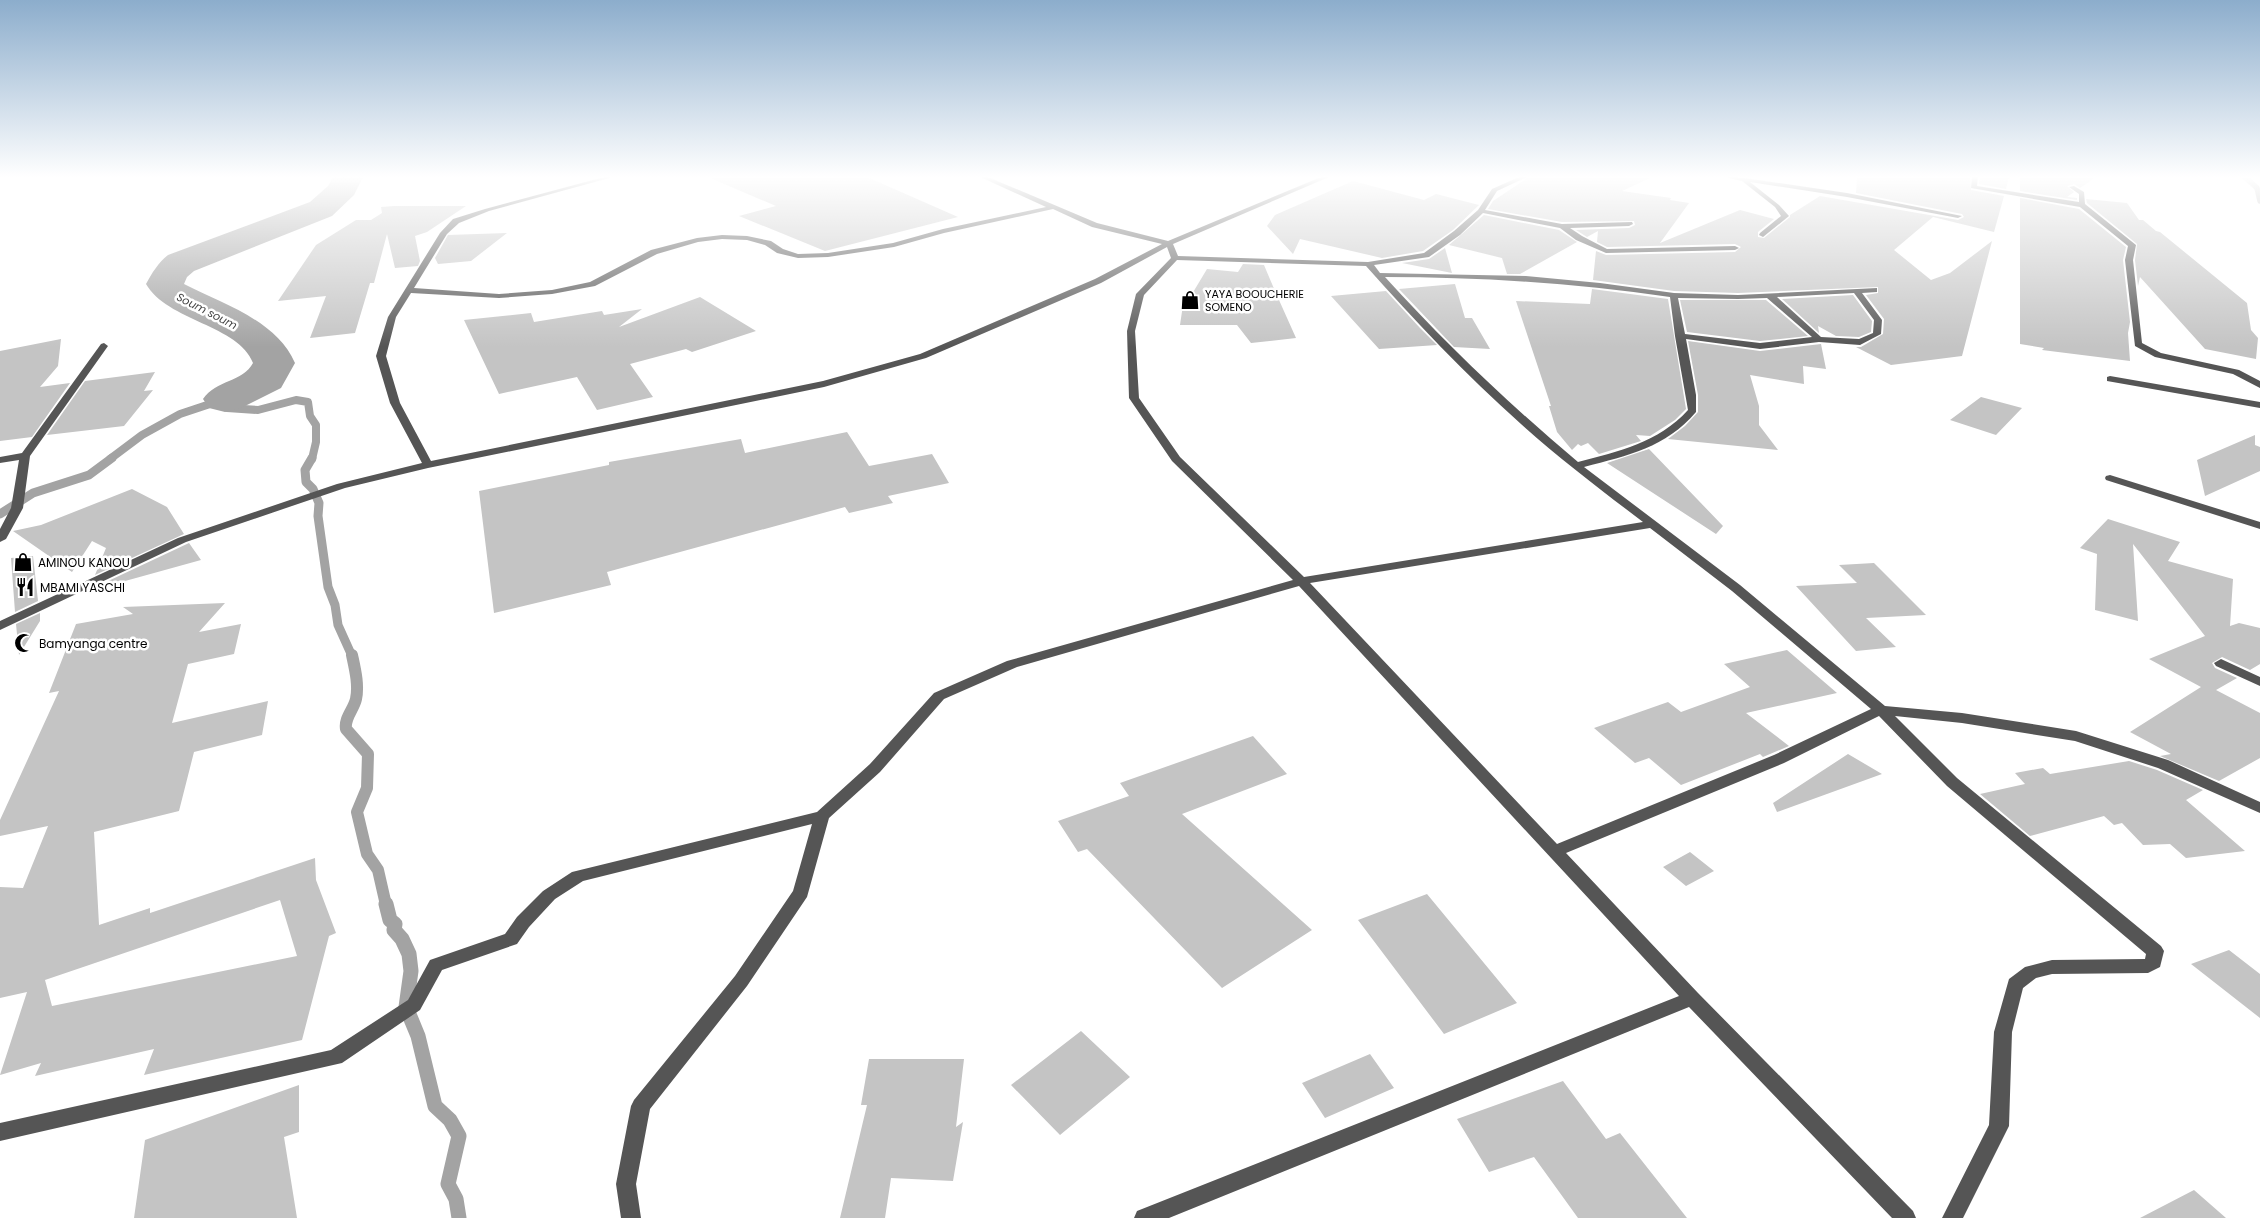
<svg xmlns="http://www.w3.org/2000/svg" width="2260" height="1218" viewBox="0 0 2260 1218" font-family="Poppins,sans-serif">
  <rect width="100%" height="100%" fill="#fff"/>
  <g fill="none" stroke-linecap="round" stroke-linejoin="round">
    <path stroke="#a3a3a3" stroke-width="5.5" d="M2245,177L2257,188L2260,201"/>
    <path stroke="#a3a3a3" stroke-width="8" d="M110,459L142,435L180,414L225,399L227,408L258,410L296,400L308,402L310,416L316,425V442L312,459"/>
    <path stroke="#a3a3a3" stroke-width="9" d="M312,458L305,470L306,482L313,489L319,503L318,516L328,587L335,605L338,625L352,656
      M0,514L33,493L89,475L112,458"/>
    <path stroke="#a3a3a3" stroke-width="12" d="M352,655C355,669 359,685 356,699C354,709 344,718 346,729L368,754L367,788L357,812L367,854L378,870L386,905"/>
    <path stroke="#a3a3a3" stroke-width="15" d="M386,904L390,920L395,924L394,930L402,939L409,954L411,971L406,1007L418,1036L435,1106L450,1120L459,1136L448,1184L456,1199L459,1218"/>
    <path fill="#a3a3a3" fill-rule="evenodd" d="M333,177H363L354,195L332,216L194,271L187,277L184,284C223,304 276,320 295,363L281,388L241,408L225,412L209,408L203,399C216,380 243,382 253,363C239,325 167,321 146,284C152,273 158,263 168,255L310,202L328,186Z"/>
  </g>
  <path fill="#c4c4c4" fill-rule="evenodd" d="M708,177H867L958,217L825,251L739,216L776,206Z
    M1529,177H1652L1622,191L1671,198L1670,200L1689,203L1660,243L1740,210L1774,219L1758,232V237L1764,238L1790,217V215L1820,196L1958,220L1964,217L1962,214L1856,193L1857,177H1970L1971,190L2004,196L1994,232L1933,217L1894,250L1931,280L1950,273L1992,241L1962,356L1891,365L1856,347H1861L1883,334L1884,319L1866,295L1878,293V287L1738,293L1674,291L1593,280L1596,251L1606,255L1735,252L1741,247L1735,244L1607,247L1597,242L1598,231L1587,237L1576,230L1629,228L1635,225L1634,221L1562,222L1488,209L1493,201Z
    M1980,177H2009L2006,189L1979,184Z
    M2020,177H2096L2080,188L2074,184L2067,186L2074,192L2067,197L2077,198V200L2020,191Z
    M1353,181L1424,200L1436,194L1479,205L1453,230L1423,251L1382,258L1300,239L1293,254L1267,226L1275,215Z
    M2020,198L2079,209L2126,247L2123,260L2130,322L2128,333L2130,361L2042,350L2044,348L2020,344Z
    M2086,199L2127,203L2139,220H2143L2156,231L2160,232L2247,303L2251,330L2258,338L2256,359L2205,349L2140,277L2138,286L2135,260L2137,244L2087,203Z
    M394,206H466L427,232L415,236L420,261L418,266L395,268L387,234L374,283H370L355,333L310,338L326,296L278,301L316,245L356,220H371L382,213L381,207Z
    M1484,215L1559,230L1577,242L1520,274H1507L1502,258L1449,245Z
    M507,233L471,261L438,264L435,258L448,235Z
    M1445,248L1452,273L1402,263L1429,259Z
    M1243,264L1264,265L1275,291L1270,301L1279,300L1296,338L1251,343L1237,325H1180L1184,298L1189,299L1207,269L1238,272Z
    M1455,284L1465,318H1472L1490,349L1454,347L1399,289Z
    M1592,289L1668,299L1686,409L1675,420L1650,436L1636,435L1641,441L1599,454L1588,443L1581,446L1578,444L1572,450L1557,432L1549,406H1551L1516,301L1590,304Z
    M1386,291L1420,328L1437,345L1379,349L1331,296Z
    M1853,295L1872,321L1871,332L1859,337L1836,336L1818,326L1819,333L1782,299Z
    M700,297L756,331L692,352L686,349L630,364L653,397L597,410L577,377L499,394L464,320L531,313L534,322L602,311L604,315L642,309L619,327Z
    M1680,300H1766L1808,336L1760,341L1687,332Z
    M61,339L58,366L40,387L70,383L32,437L0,441V351Z
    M1688,341L1760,351L1821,344L1826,369L1803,366L1804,384L1750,375L1759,406V425L1778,450L1668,439L1685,426L1698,412V395Z
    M155,372L144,391L153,390L124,426L47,435L85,381Z
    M1981,397L2022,408L1996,435L1950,420Z
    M847,432L869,466L932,454L949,483L888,496L893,503L849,513L845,507L607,572L611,585L494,613L479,491L609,465V462L741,439L745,453Z
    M2255,435V445L2260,447V471L2205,496L2197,460Z
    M1649,449L1723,526L1716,534L1607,463Z
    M132,489L167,507L184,534L95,575L106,548L92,541L72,572L13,531L41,525Z
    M2108,519L2180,542L2168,561L2233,579L2230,626L2239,623L2260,628V664L2250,670L2222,657L2212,663L2215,668L2237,678L2216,690L2260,713V758L2219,781L2160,756L2171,754L2130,732L2201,687L2149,659L2205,636L2133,544L2138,621L2095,610L2097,554L2080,548Z
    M189,543L201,560L89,591V590Z
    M33,556L38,601L15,612L11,558Z
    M1874,563L1926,615L1866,618L1896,647L1856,651L1796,586L1857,583L1839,565Z
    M225,603L199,632L241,624L234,654L188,664L172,723L268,701L262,735L194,752L179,811L94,832L99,925L150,908V913L315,858L316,880L336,933L329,936L302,1040L144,1075L154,1049L35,1076L41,1063L0,1075L27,992L0,998V887L23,888L48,826L0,836V820L59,691L49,693L76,624L133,614L123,607ZM280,900L297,956L52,1006L45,980Z
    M40,613V621L19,655L16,624Z
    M1787,650L1837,693L1746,713L1789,746L1763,757L1760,754L1681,785L1649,758L1635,763L1594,728L1668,702L1681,712L1750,687L1724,664Z
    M1253,736L1287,774L1182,814L1312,930L1222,988L1087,849L1078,852L1058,821L1129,796L1120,783Z
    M1848,754L1882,774L1777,812L1773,803Z
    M2129,761L2157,770L2203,790L2186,800L2245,851L2186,858L2170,844L2143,845L2122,823L2114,825L2104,816L2030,836L1980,794L2025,784L2015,773L2043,768L2050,774Z
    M1690,852L1714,871L1686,886L1663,867Z
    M1427,894L1517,1003L1444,1034L1358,920Z
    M2229,950L2260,974V1018L2191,964Z
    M1081,1031L1130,1077L1060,1135L1011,1085Z
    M1370,1054L1394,1088L1325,1118L1302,1083Z
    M869,1059H964L956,1127L963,1122L953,1181L891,1178L885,1218H840L867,1105H861Z
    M1563,1081L1606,1139L1620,1133L1687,1218H1578L1534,1157L1489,1172L1457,1119Z
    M299,1085V1132L284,1137L297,1218H134L145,1140Z
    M2194,1190L2226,1218H2140Z"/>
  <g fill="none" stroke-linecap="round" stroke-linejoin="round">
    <path fill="#555" fill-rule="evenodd" d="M604,177H613L489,211L459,223L447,234L414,288L499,294L552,290L590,282L651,250L697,238L722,235L747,236L771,241L783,249L798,254L828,253L893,243L943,229L1046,207L980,177H988L1097,223L1168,241L1321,177H1329L1173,244L1178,256L1368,262L1424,253L1454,231L1478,210L1492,189L1519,177H1527L1497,191L1485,210L1562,224L1632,222L1633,224L1629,226L1570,228L1582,236L1607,249L1735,246L1739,248L1735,250L1606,253L1576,240L1560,228L1483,213L1460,235L1429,257L1374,265L1380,273L1526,276L1600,283L1674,293L1738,295L1877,288V292L1862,293L1882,320L1881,334L1860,345L1819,342L1760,349L1686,339L1696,395V412C1665,448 1629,455 1584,467L1740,585L1885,706L1962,713L2076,731L2168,760L2260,802V813L2158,768L2075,741L1962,723L1895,716L1957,778L2161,946L2164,951L2160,967L2148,973L2052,974L2036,978L2023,988L2012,1032L2009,1126L1963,1218H1942L1989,1125L1994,1032L2009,979L2025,967L2052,960L2145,959L2146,954L1947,786L1879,716L1784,763L1566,853L1698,993L1913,1211L1916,1218H1892L1689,1007L1169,1218H1134L1137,1211L1679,996L1299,586L1017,667L944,699L880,772L829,818L807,897L747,986L650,1109L636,1184L641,1218H621L616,1184L631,1106L634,1100L735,976L793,891L812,824L583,881L555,899L529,927L517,944L442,970L420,1010L342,1063L0,1141V1123L331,1050L408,1000L430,960L505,934L517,917L543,891L572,872L817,812L870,764L934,693L1007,661L1293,580L1172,461L1129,398L1127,331L1136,294L1171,258L1167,247L1101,283L926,358L824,387L428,468L345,488L186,542L0,630V621L178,538L337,484L422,463L390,403L376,356L388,317L440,233L453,219L485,209ZM1053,209L1092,227L1162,244L1095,279L920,354L823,381L431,461L400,403L386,356L396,317L411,293L499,298L552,294L595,286L657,254L698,242L722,239L747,240L765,245L777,253L798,258L828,257L894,247L944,233ZM1177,260L1366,266C1414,320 1466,375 1521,424C1560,459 1601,490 1643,522L1304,577L1180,457L1139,398L1135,331L1144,295ZM1385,277C1480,277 1575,283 1670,297L1675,336L1688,410C1658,443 1619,451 1578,462C1510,405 1445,343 1385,277ZM1854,293L1874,320L1873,333L1859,339L1821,337L1777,297ZM1678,298L1738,299L1767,298L1812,337L1760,343L1685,334ZM1650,528L1732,591L1871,709L1774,755L1557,844L1310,583Z
      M1724,177H1738L1847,193L1962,216L1958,218L1847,197L1750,182L1779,205L1789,216L1763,237L1759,235L1760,233L1781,216L1775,207L1742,181Z
      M1972,177H1978L1977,186L2079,202V194L2069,187L2074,186L2084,192L2085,204L2136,245L2133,260L2142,343L2161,353L2239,370L2260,381V388L2233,374L2155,357L2135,346L2125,260L2128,246L2080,207L1971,188Z
      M104,343L108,346L30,456L23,508L6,539L0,542V529L11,508L19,460L0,463V457L22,453L101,344Z
      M2110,376L2260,402V408L2107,381V377Z
      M2110,475L2260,522V529L2106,480L2105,478L2106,476Z
      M2221,659L2260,677V686L2216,666L2214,663Z"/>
  </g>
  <linearGradient id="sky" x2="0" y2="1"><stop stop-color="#8cadcc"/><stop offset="0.51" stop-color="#fff"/><stop offset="1" stop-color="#fff" stop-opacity="0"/></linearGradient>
  <rect width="2260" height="347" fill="url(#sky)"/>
  <defs>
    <g id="shop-bare" transform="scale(1.5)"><path d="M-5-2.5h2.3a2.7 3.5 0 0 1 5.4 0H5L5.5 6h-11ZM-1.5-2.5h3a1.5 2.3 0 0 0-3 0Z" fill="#000" stroke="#fff" stroke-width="2.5" paint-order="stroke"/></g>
    <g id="restaurant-bare" transform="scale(1.5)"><path d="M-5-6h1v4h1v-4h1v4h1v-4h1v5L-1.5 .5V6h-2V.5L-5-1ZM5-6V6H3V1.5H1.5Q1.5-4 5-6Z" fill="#000" stroke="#fff" stroke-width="2.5" paint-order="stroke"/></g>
    <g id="mosque-bare" transform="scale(1.5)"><path d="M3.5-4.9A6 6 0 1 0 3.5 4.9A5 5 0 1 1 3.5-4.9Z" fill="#000" stroke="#fff" stroke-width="2.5" paint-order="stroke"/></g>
  </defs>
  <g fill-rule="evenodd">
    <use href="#shop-bare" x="1190" y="300"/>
    <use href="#shop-bare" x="23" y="562"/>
    <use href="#restaurant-bare" x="25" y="587"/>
    <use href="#mosque-bare" x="24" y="643"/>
  </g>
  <g text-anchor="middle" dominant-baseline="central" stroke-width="5" stroke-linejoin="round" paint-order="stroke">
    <g font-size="11" fill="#000" stroke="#fff" text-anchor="start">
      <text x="1205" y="294">YAYA BOOUCHERIE<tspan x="1205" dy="13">SOMENO</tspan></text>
    </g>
    <g font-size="11" font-style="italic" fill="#444" stroke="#fff">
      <text transform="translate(207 311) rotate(27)">Soum soum</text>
    </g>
    <g font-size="12" fill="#000" stroke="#fff" text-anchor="start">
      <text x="38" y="562">AMINOU KANOU</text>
      <text x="40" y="587">MBAMI YASCHI</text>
      <text x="39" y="643">Bamyanga centre</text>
    </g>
  </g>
</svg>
